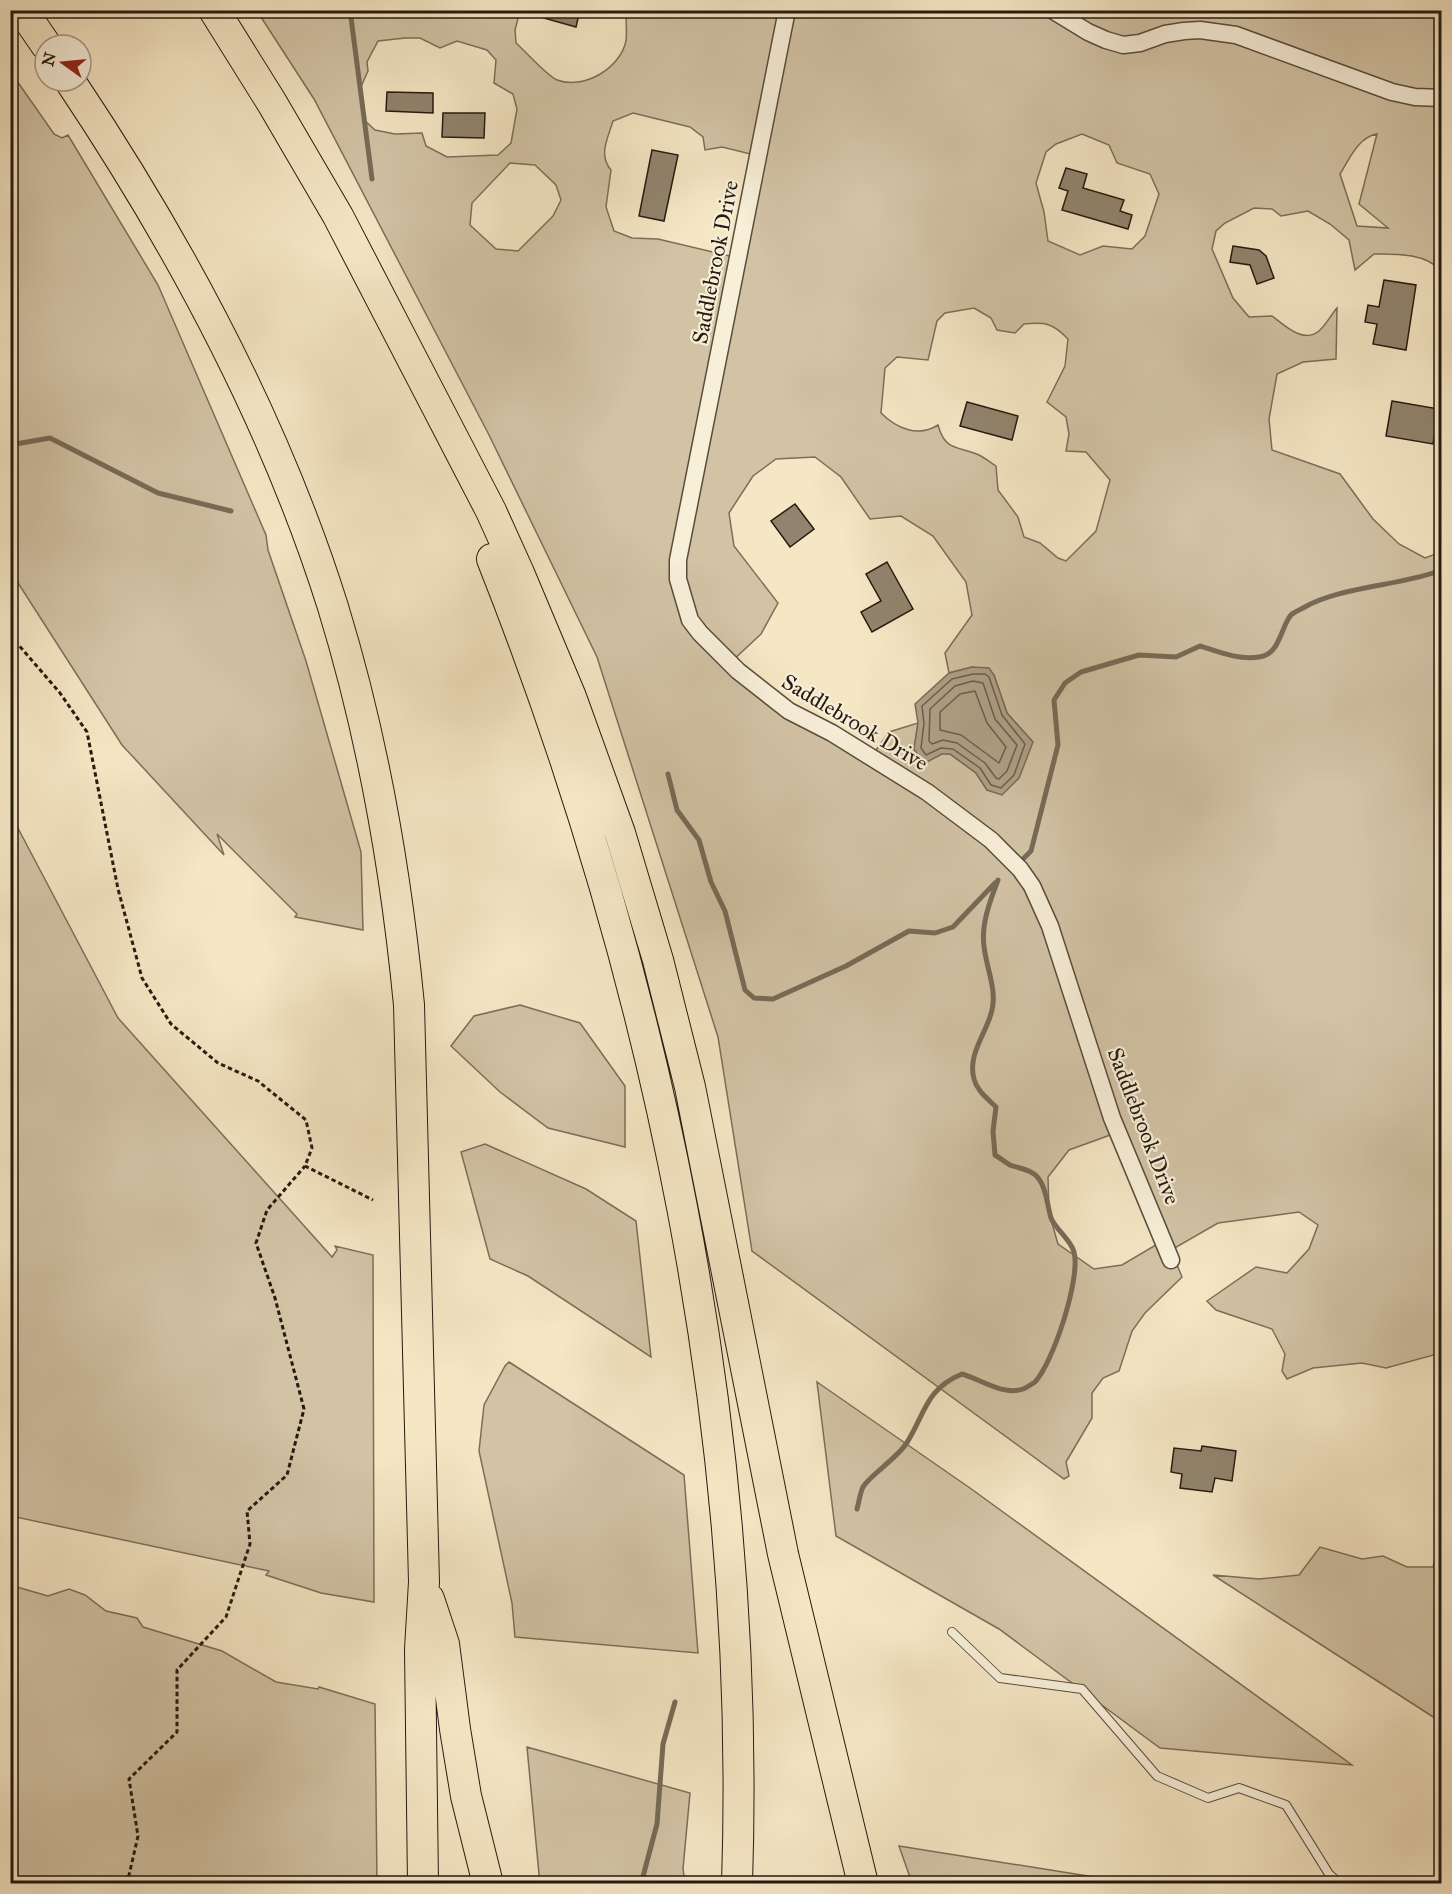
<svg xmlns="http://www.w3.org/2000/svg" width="1452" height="1894" viewBox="0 0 1452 1894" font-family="'IM FELL Great Primer',serif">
  <rect width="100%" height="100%" fill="#f5e6c4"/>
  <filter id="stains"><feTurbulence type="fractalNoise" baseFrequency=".00333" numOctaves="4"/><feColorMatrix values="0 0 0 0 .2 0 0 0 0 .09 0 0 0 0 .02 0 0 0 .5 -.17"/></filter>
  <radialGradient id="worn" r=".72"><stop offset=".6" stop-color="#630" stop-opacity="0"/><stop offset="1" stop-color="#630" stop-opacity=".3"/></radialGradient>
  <path fill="#d2c3a5" stroke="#7c6e5a" stroke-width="1.5" fill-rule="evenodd" d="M400,10L520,11L515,30L516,43C525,51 547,76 557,80C583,90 620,69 626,41C627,34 626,22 626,14L621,11H1441V271C1426,253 1396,254 1374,254L1355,270L1349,240L1330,224L1308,211L1281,216L1272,209L1254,208L1225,223L1216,231L1212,249L1233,298L1249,317L1272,316C1284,325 1303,344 1319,331C1326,325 1331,315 1337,308L1336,359L1303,362L1277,374L1269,419L1272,450L1340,474L1373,519L1399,544L1425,558L1441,552V1353L1386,1368L1362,1363L1313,1368L1287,1379L1282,1371L1285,1354L1272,1329L1216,1310L1207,1301L1256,1267L1287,1273L1309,1249L1318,1225L1299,1212L1218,1223L1171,1250L1182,1277L1145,1313L1132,1331L1119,1371L1103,1378L1092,1393V1418L1066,1462L1069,1476L1064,1479L752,1251L718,1037L597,657L489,435L314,99L257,11ZM405,38H420L440,48L457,41L487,50L496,60L494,83L513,94L517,109L511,143L498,155L447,157L426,146L422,133L395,134L375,130L363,119L360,89L368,71L367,62L378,41ZM633,113L690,127L703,137L705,150L722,147L759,156L738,258L658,239L632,238L614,231L606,207L611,170C598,155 608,138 613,121ZM1082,134L1109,145L1117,163L1150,174L1159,194L1145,236L1132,249L1103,246L1080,255L1048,241L1044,212L1036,183L1046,152L1056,144ZM1377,134L1359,204L1388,228L1357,226L1340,174C1349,160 1358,137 1377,134ZM510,163L535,165L556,185L561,200L553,216L518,251L496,249L470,225L472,203ZM974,308L991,318L997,330L1015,333L1024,324C1045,322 1053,323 1068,339L1065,366L1047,402L1066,417L1069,434L1066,451L1086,452L1110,480L1096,531L1066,561L1058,558L1040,543L1024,537L1018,517L998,490L996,466C990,462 985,458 979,455C957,446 945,451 938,425C918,438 896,428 881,413L885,368L897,357L928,360L937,321L945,313ZM815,457L841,477L870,519L901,516L933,536L966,582L972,615L945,653L949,673L972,667L994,675L1007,713L1031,740L987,790L976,773L950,754L914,749L918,723L889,732L871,757L730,663L761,634L778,603L734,546L729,513L753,476L776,459ZM1113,1134L1161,1242L1122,1265L1094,1269L1058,1244L1049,1213L1048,1177L1069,1150Z
    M10,71L54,134L62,138L68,135L158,285L266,535L268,550L306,661L361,852L363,930L295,917L297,914L217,834L224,855L122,745L11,572Z
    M10,813L118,1018L332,1257L337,1250L335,1246L373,1255L374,1602L321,1593L266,1575L269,1571L11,1516Z
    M520,1005L580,1023L625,1086V1147L548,1128L500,1092L451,1046L474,1016Z
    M485,1144L586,1189L636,1221L651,1357L528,1276L490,1259L461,1152Z
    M509,1362L684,1475L698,1653L515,1637L512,1603L479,1451L484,1405L505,1366Z
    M817,1382L970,1488L1352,1765L1160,1748L999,1629L836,1536Z
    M1441,1538V1722L1213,1575L1259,1579L1299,1575L1320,1547L1362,1559L1383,1556L1407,1567H1433Z
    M10,1585L48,1596L69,1589L85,1595L106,1611L137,1618L143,1627L222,1651L276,1682L318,1689L319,1687L375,1704L377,1883H11Z
    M527,1747L690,1793L683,1869L685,1883H538L539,1874Z
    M899,1846L1132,1883H912Z"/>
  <path fill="#aea187" stroke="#776b57" stroke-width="1.5" d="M972,667L989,668L994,675L1007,713L1033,742L1019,778L1002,795L987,790L976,773L950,754H942L923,764L914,749L918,723L915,704L949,673Z"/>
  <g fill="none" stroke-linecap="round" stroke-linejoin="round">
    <path stroke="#6a5e4c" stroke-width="1.5" d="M973,674H985L989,677L1002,715L1025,744L1014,775L1001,788L991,785L980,768L953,749L941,748L926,755L921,748L924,723L922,706L952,679Z
      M973,681L983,683L995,719L1017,745L1007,771L999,779L996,778L985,763L957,743L943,740L932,744L929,741L930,709L955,686Z
      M975,691L987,723L1006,747L999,763L961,735L940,730V712L960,694Z"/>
    <path stroke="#776b57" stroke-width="5" d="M350,10L372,179
      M10,445L50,438L158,493L231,511
      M668,774L677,810L699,840L711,882L725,911L745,990L754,998L773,999L846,966L909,931L935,933L953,927L995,883
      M1024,858L1031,851L1058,745L1054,700L1065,683L1081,672L1139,655L1176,657L1200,646C1219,652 1238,660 1259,657C1280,655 1281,626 1291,615C1294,612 1300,610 1303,608C1340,586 1401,586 1442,570
      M857,1509C859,1502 860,1493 863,1487C869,1476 896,1459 906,1444C925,1415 925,1389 962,1374C980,1379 1003,1396 1023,1389C1026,1388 1032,1384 1035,1382C1053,1363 1081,1278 1074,1252C1071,1240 1056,1230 1051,1218C1047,1205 1047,1190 1039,1179C1032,1169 1020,1169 1010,1165C1005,1162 1000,1158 995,1155L993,1131L996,1107C987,1098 977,1091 974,1079C967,1054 987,1033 992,1010C997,989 986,967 984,946C981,924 990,901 998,880
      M641,1884L657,1824L663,1744L675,1702"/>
  </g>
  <path fill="#91846e" stroke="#251a10" stroke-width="1.5" d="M533,10H580L576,27L533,15Z
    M387,92L433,93V113L386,111Z
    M443,113H485L484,138L442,137Z
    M652,150L678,155L664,221L639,216Z
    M1066,168L1087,174L1083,188L1124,200L1120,211L1132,215L1128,229L1062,210L1068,191L1059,188Z
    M1233,246L1259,250L1266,256L1274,278L1257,284L1250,265L1230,262Z
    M1384,280L1416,285L1406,350L1373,344L1377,324L1365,322L1368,305L1379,307Z
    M1392,401L1439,409L1433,444L1386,436Z
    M967,402L1018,416L1012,440L960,426Z
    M795,504L814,529L790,547L771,521Z
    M887,562L913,609L872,632L861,612L881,601L866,574Z
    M1202,1446L1236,1451L1232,1481L1215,1478L1212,1492L1180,1488L1182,1474L1171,1472L1174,1448L1201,1451Z"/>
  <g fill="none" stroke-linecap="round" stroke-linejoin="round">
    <g stroke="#594d3d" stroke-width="10">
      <path id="service" d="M952,1632L1000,1678L1082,1689L1157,1776L1208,1798L1239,1788L1286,1805L1329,1874L1340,1884"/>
    </g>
    <g stroke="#594d3d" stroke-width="19">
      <path id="minor" d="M787,10L678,560V579L690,620L700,633L738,671L789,711L832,733L927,792L991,840L1020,869L1032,886L1050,926L1112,1118L1171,1260
        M1052,10L1088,32L1106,40L1123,45L1140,43L1165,34L1184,31L1200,30L1236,35L1392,92L1415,97L1442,98"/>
    </g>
    <g stroke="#251a10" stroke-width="32">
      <path id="motorway" d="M22,10L46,45
        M214,10L272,103L338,216L491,511L519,573L571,697L620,833L658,960L690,1087L783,1554L863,1884
        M70,81C179,244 274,419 333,607C373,737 396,870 409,1005L424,1582L420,1649L423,1884
        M492,559C658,978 752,1432 737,1884
        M429,1599L444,1644L455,1729L466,1796L488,1884"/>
    </g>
    <path stroke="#251a10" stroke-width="3" stroke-dasharray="4.5 3" stroke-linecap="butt" d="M10,635L60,693L87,732L118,889L142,978L171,1024L218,1063L258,1081L306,1120L312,1148L305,1166L373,1200
      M127,1884L138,1836L129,1779L177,1732V1670L226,1617L250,1544L247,1511L287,1475L304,1409L275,1298L256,1243L267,1210L305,1166"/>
    <use href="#service" stroke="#f8efd9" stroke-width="8"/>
    <use href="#minor" stroke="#f8efd9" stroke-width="16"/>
    <use href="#motorway" stroke="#f5e6c4" stroke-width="30"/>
  </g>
  <g text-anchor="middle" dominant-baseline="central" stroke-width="4.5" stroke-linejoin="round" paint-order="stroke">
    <g font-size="22" fill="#251a10" stroke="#f8efd9">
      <text transform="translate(715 262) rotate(-79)">Saddlebrook Drive</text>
      <text transform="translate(855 722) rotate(31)">Saddlebrook Drive</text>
      <text transform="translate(1144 1126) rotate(69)">Saddlebrook Drive</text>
    </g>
  </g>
  <rect width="1452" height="1894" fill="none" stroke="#f5e6c4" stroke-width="36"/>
  <rect x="12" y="12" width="1428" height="1870" fill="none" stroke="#251a10" stroke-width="3"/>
  <rect x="18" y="18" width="1416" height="1858" fill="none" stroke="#251a10" stroke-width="1.5"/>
  <g transform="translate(63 63) rotate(285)"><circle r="28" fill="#f8efd9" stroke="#a49a89" stroke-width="1.5"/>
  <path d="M0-4.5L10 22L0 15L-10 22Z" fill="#8f2418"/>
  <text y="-9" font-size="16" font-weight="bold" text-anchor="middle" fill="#251a10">N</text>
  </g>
  <rect width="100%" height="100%" filter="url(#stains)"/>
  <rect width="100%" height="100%" fill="url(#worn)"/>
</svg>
